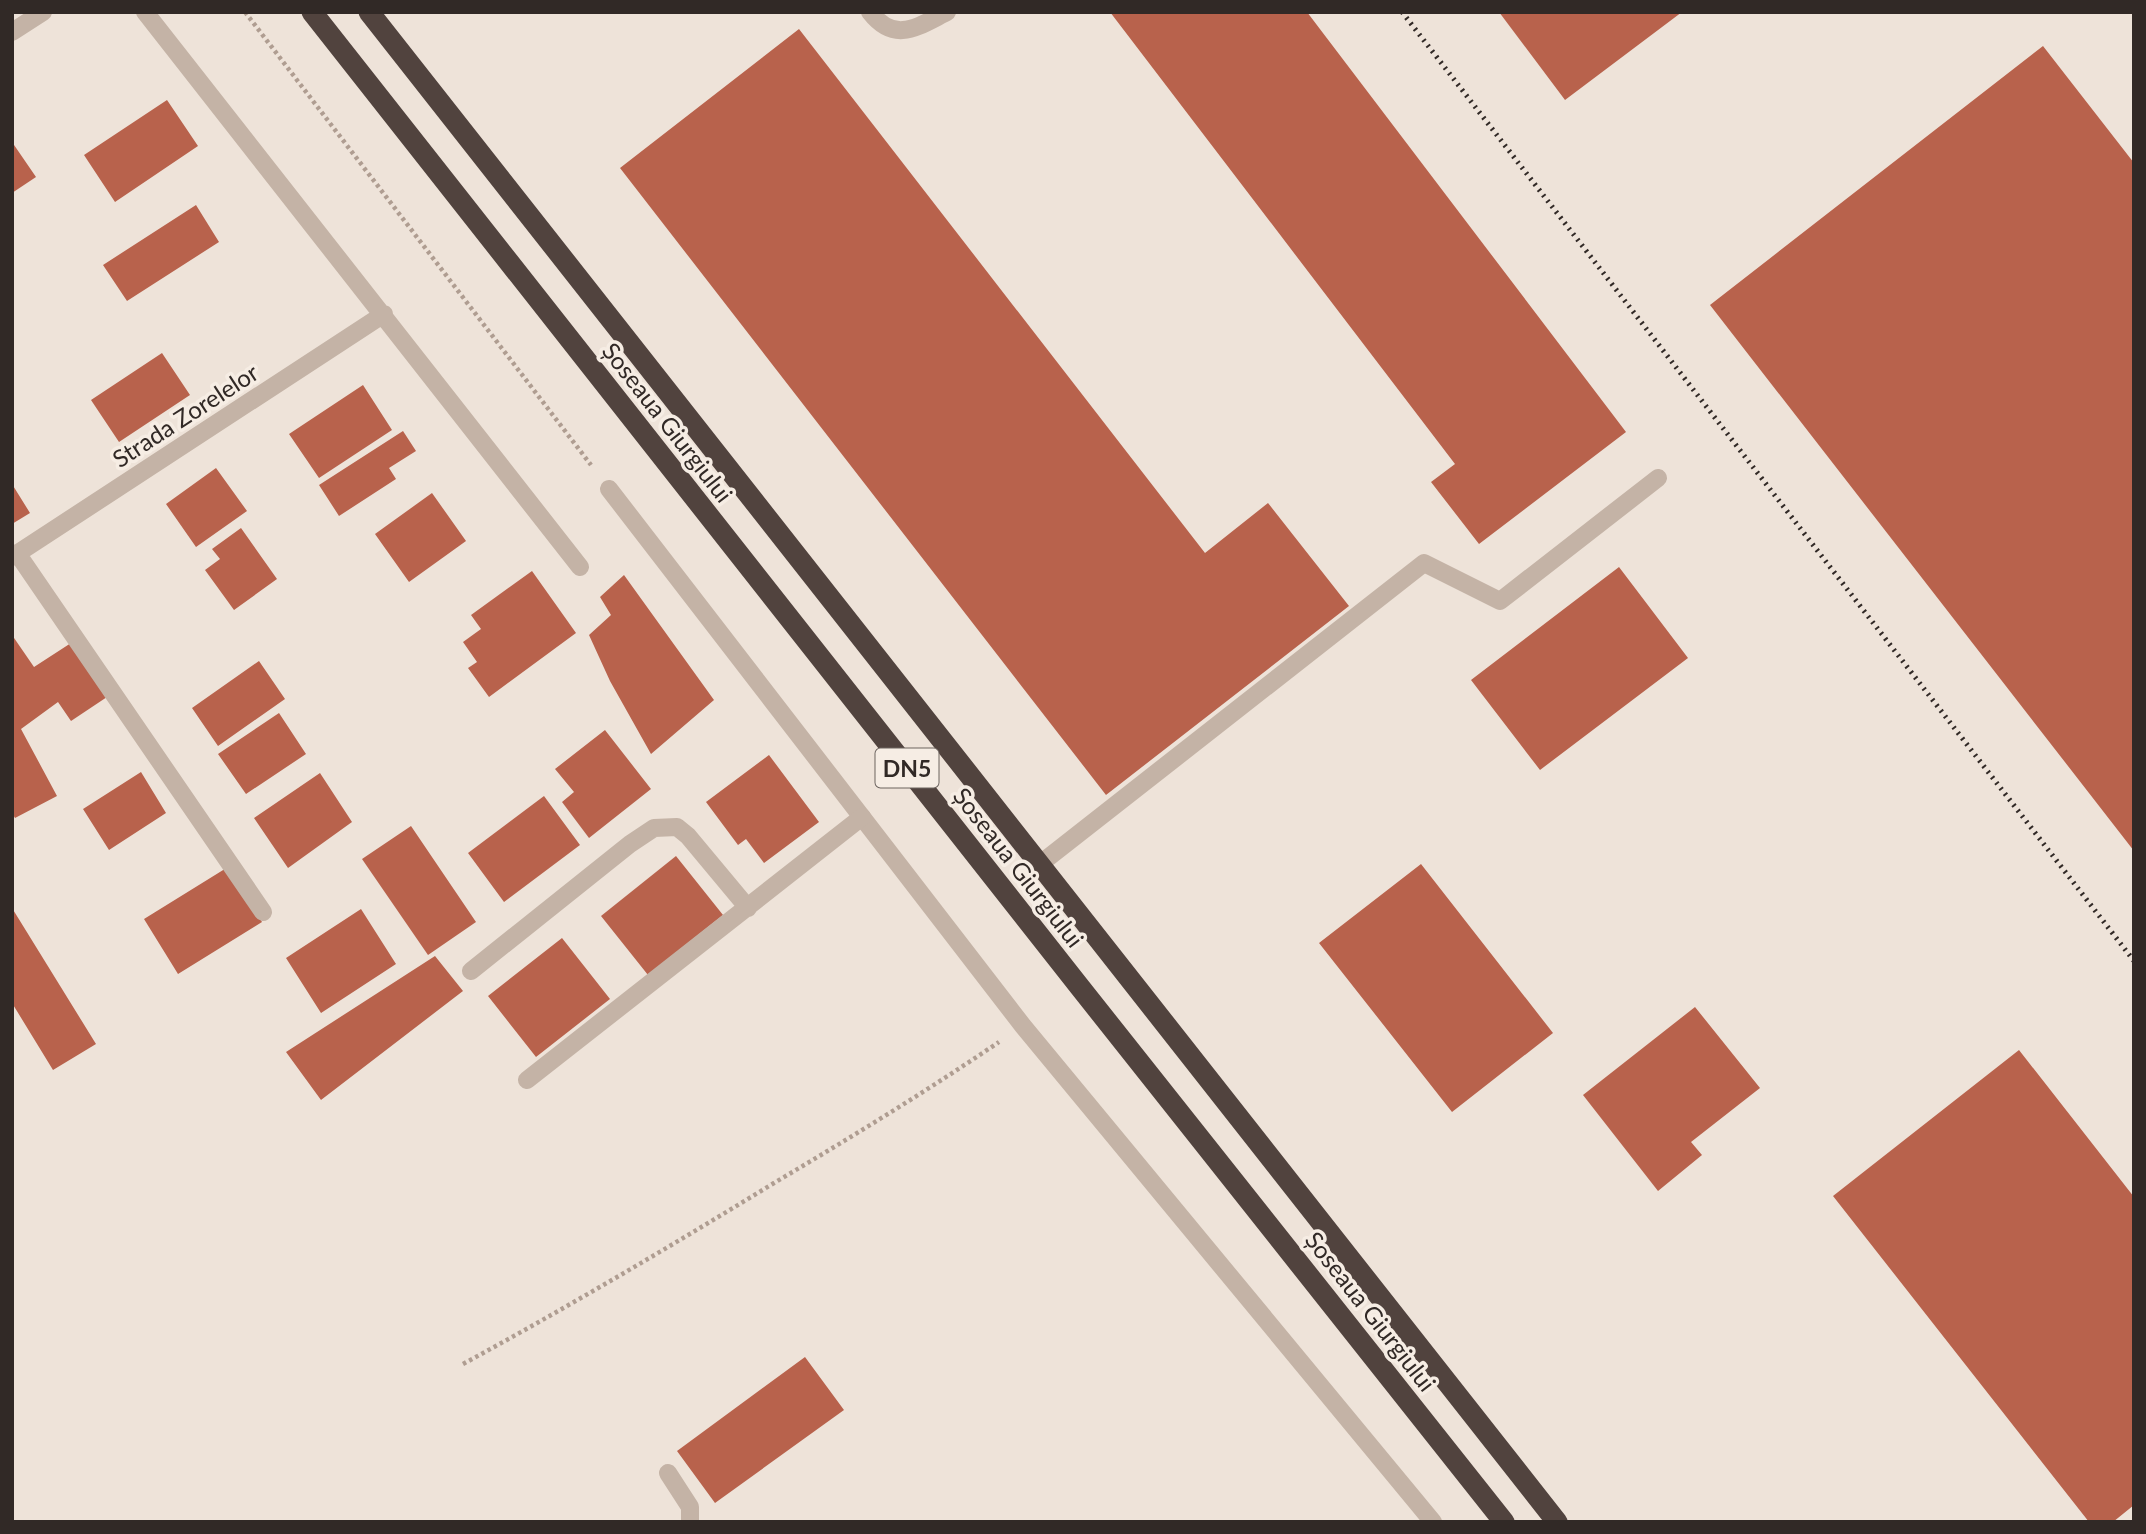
<svg xmlns="http://www.w3.org/2000/svg" width="2146" height="1534" viewBox="0 0 2146 1534" font-family="Lato,sans-serif">
  <rect width="100%" height="100%" fill="#eee3d9"/>
  <path fill="#b8624c" d="M1110,12H1307L1626,432L1479,544L1431,482L1455,464Z
    M1499,12H1682L1565,100Z
    M799,29L1205,553L1268,503L1349,606L1106,795L620,168Z
    M2043,46L2134,163V851L1710,305Z
    M167,100L198,146L115,202L84,155Z
    M12,142L36,177L12,193Z
    M196,205L219,242L127,301L103,265Z
    M162,353L190,395L119,442L91,400Z
    M363,385L392,430L319,478L289,434Z
    M403,431L416,451L389,468L396,479L339,516L319,485Z
    M216,468L247,511L196,547L166,504Z
    M12,484L30,513L12,524Z
    M432,493L466,541L409,582L375,534Z
    M241,528L277,579L234,610L205,570L220,559L212,549Z
    M1619,567L1688,658L1540,770L1471,680Z
    M532,571L576,633L489,697L468,668L477,662L463,642L481,629L471,615Z
    M624,575L714,700L651,754L610,681L589,635L611,615L600,597Z
    M12,635L34,667L71,643L107,697L71,721L58,702L21,729L57,796L15,818L12,813Z
    M259,661L285,699L218,746L192,708Z
    M279,713L306,754L246,794L218,754Z
    M605,730L651,789L589,838L562,802L574,792L555,769Z
    M769,755L819,822L764,863L746,839L738,845L706,802Z
    M141,772L166,813L109,850L83,809Z
    M320,773L352,822L288,868L254,818Z
    M544,796L580,845L504,902L468,853Z
    M411,826L476,922L428,955L362,859Z
    M676,856L723,915L648,975L601,916Z
    M1421,864L1553,1033L1452,1112L1319,943Z
    M228,867L262,922L178,974L144,919Z
    M12,908L96,1044L53,1070L12,1003Z
    M361,909L396,964L321,1013L286,958Z
    M562,938L610,999L536,1057L488,996Z
    M435,956L463,991L321,1100L286,1052Z
    M1695,1007L1760,1088L1691,1142L1702,1155L1658,1191L1583,1095Z
    M2019,1050L2134,1197V1505L2113,1522H2089L1833,1196Z
    M805,1357L844,1410L715,1503L677,1451Z"/>
  <g fill="none" stroke-linecap="round" stroke-linejoin="round">
    <path stroke="#af9d91" stroke-width="4.5" stroke-dasharray="3.5 3.5" stroke-linecap="butt" d="M245,12L591,465
      M463,1364C568,1307 671,1246 774,1183C850,1138 925,1092 999,1042"/>
    <path stroke="#c4b3a6" stroke-width="18" d="M870,12C895,44 917,27 947,12
      M609,489L1023,1026L1433,1522
      M1040,864L1424,563L1500,601L1658,478"/>
    <path stroke="#c4b3a6" stroke-width="18" d="M145,12L580,567
      M12,32L43,12
      M17,553L263,912
      M12,557L384,314
      M471,971L630,844L654,828L677,827L688,836L748,908
      M527,1080L862,817
      M668,1473L690,1507V1522"/>
    <path stroke="#51433e" stroke-width="21" d="M312,12L1079,986L1504,1522
      M369,12L1557,1522"/>
    <path stroke="#312926" stroke-width="5" stroke-dasharray="2 5" stroke-linecap="butt" d="M1402,12L2134,961"/>
  </g>
  <g text-anchor="middle" dominant-baseline="central" stroke-width="7" stroke-linejoin="round" paint-order="stroke">
    <rect fill="#f6ede4" stroke="#6c645f" stroke-width="2" x="875.5" y="748.5" width="63" height="39" rx="5"/>
    <g font-size="23" font-weight="bold" fill="#312926">
      <text x="907" y="768">DN5</text>
    </g>
    <g font-size="24" fill="#312926" stroke="#f6ede4">
      <text transform="translate(185 415) rotate(-33)">Strada Zorelelor</text>
      <text transform="translate(668 422) rotate(52)">Șoseaua Giurgiului</text>
      <text transform="translate(1019 867) rotate(52)">Șoseaua Giurgiului</text>
      <text transform="translate(1371 1311) rotate(52)">Șoseaua Giurgiului</text>
    </g>
  </g>
  <rect width="2146" height="1534" fill="none" stroke="#312926" stroke-width="28"/>
</svg>
